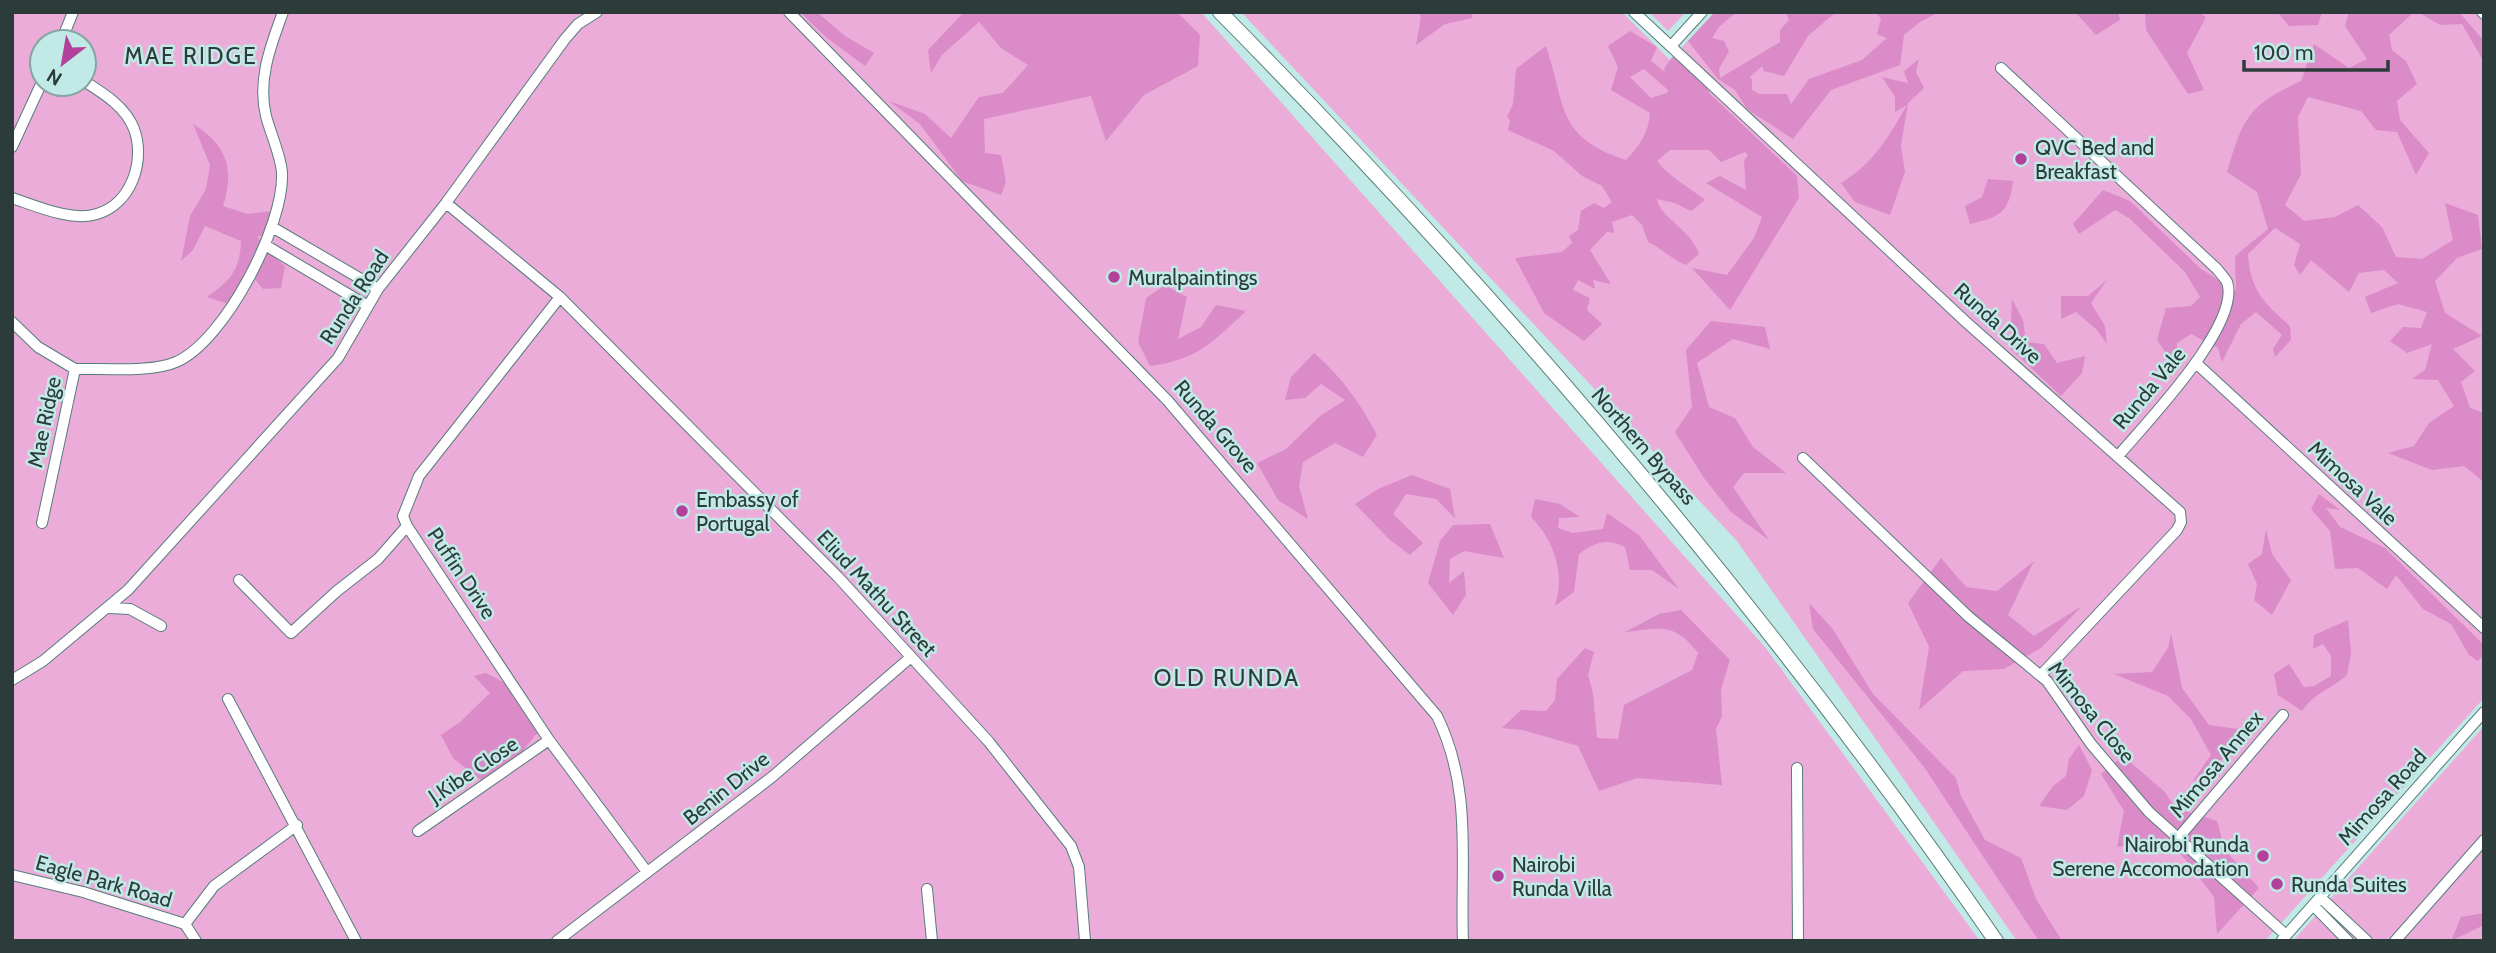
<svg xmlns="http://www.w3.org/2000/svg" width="2496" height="953" viewBox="0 0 2496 953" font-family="Cabin,sans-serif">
  <rect width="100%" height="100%" fill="#c1e9e6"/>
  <path fill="#ebacda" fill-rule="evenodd" d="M12,12H1201L1765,647L1980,941H12ZM42,42H84V84H42Z
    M1241,12H1622L1670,60L1715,12H2484V698L2265,941H2017L1737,541Z
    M1649,12H1686L1668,31Z
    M2484,726V941H2293Z"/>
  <path fill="#db8bc7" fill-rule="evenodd" d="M800,12H817L845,36L874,53L865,66L827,38Z
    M964,12H1177L1200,35L1198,66L1144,95L1106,141L1091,96L984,119L985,153L1001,155L1006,182L1001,195L962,181L920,124L889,101L925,114L951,138L979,97L1003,93L1028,65L1001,48L979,22L942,55L931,73L928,50Z
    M1418,12H1472V18L1445,24L1416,45L1421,17Z
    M1715,12L1734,14L1719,27L1712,38L1724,41L1729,51L1719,69L1720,78L1780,42V30L1789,20L1786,12H1836L1808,36L1784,76L1764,71L1762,66L1749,78L1752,79V90L1759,94H1787L1791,104L1809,79L1862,60L1887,38L1877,34L1881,19L1876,12H1939L1920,22L1904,35L1900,65L1831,90L1793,139L1747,109L1735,90L1718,79L1688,41Z
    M2075,12H2118L2120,20L2096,35Z
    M2145,12H2197L2206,17L2187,53L2204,90L2188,94L2146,30Z
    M2277,12H2322L2318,25L2289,26Z
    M2349,12H2414L2389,35L2392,50L2406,61L2417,84L2397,101L2400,120L2429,153L2416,175L2397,132L2376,130L2361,111L2308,97L2298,117L2301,174L2285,205L2304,221L2335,217L2358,205L2382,227L2396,257L2422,259L2453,240L2445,203L2478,215L2482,249L2457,258L2435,281L2445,313L2482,336L2453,349L2475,371L2461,382L2470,408L2484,413V482L2464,466L2432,470L2388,453L2414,446L2429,423L2454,406L2438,380L2412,379L2425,370L2432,344L2407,353L2390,341L2403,327L2421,328L2427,312L2398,304L2371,313L2365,297L2398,283L2384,270L2359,273L2349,292L2311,260L2300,275L2294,265L2300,244L2275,228L2248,254C2250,290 2264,303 2290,326L2291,340L2275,357L2273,349L2282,335L2256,312L2241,324L2222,362L2218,348L2191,334L2177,343L2176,367L2157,340L2166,308L2191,306L2200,297L2185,272L2129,218L2115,210L2079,234L2073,224L2103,190L2130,201L2201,269L2236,291L2235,256L2268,229L2257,192L2227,172C2243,118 2248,105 2301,81L2314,44L2349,68L2367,59L2345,26Z
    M2418,12H2459L2484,41V62L2462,24L2440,25Z
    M1630,31L1657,47L1651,61L1665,72L1664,69L1673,56L1700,74L1710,94L1797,176L1799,198L1730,310L1692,268L1727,275L1754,238L1762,217L1706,183L1720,176L1746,190L1744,161L1748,155L1745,152L1721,162L1709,150H1670L1657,161C1670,178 1688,186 1705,200L1691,211L1675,203L1657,199C1660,218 1690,228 1699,254L1686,265C1671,259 1663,249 1648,242L1642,225L1632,215L1612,222L1614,233L1607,232L1590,250L1611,284L1593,280L1595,289L1578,280L1573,290L1590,298L1587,310L1602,324L1584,341L1544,313L1515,258L1562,252L1572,243L1569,236L1578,230L1581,211L1594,203L1604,208L1612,202L1602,186L1582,176L1554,151L1508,130L1510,120L1507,117L1513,104L1516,69L1546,46C1566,106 1556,137 1626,160C1639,147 1649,132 1650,113L1611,90L1618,67L1608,46ZM1644,69L1668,90L1667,93L1651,98L1630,77Z
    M1919,59L1916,72L1924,88L1908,103L1901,146L1905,172L1890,215L1855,202L1841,183C1875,162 1887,139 1907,105L1895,112V97L1882,77L1908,83L1904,71Z
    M193,124C227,145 235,169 223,206L247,214L272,211L276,235L257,236L263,247L285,266L281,288L263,289L252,276L235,306L207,297C230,281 240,270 241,241L205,226L193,250L181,261L190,216L206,189L210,165Z
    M1988,179L2013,181C2009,213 2000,217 1970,224L1965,206L1982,197Z
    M2107,280L2091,303L2105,326L2107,344L2097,330L2076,312L2061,319V296H2088Z
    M1165,285L1187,297L1178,339L1201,327L1216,305L1246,311C1213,342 1197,360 1150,366L1138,342L1146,298Z
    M2012,299L2023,320L2026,342L2044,344L2057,363L2085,356L2082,373L2061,396L2010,348Z
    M1711,321L1765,327L1770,349L1733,339L1697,363L1709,407L1735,418L1753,447L1786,473H1744L1733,487L1769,540L1731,512L1704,478L1675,432L1692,407L1686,350Z
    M1314,353C1342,377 1360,403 1377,435L1363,457L1335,443L1303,462L1299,486L1308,519L1278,500L1257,463L1286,449L1320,416L1345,400L1321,384L1305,398L1285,400L1291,377Z
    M1412,475L1450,489L1455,518L1436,499L1406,494L1393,514L1423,543L1410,555L1389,539L1355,504L1378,489Z
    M2319,494L2340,510L2326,508L2340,527L2385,548L2484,645V654L2478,661L2469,655L2451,624L2423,609L2396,575L2387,589L2358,568L2335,569L2330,531L2311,509Z
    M1535,499L1560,504L1580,517L1559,518L1558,528L1573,533L1603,529L1607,513L1639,535L1679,589L1652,570H1630L1625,547C1606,538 1596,542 1579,554L1574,592L1555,606C1565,574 1555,541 1531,517Z
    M1490,524L1504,558L1464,551L1450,559L1449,583L1464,571L1466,595L1453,615L1428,583L1440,541L1453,525Z
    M2266,529L2272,554L2291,580L2272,615L2254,600L2257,584L2248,564L2262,554Z
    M1941,558L1966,587L1997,591L2034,561L2008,615L2034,636L2082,606L2041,648L2004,669L1963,671L1919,710L1929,647L1908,603Z
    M1809,603L1832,628L1873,694L1956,778L1961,796L1985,840L2021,858L2036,899L2062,941H2039L1924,767L1813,629Z
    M1681,610L1730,660L1721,689L1722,716L1716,729L1722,785L1637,778L1599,791L1578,746L1523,730L1502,728L1521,710L1546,711L1555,700L1557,679L1585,648L1594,652L1588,675L1593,693L1597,738L1618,739L1624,705L1692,670L1698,653C1674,622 1661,628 1625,632L1659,614Z
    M2348,620L2351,652L2347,675C2330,690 2315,692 2302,711L2278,695L2274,674L2289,664L2304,687L2314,686L2331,676V656L2323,644L2313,649L2314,635Z
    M2171,633L2182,688L2209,725L2246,730L2231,753L2192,782L2211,755L2191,719L2168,696L2114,674L2152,672L2168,648Z
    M486,673L509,685L539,731L516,759L482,781L453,758L441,735L460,722L490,693L474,676Z
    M2079,745L2092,770L2084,796L2067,810L2039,806L2053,786L2066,776L2069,759Z
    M2123,756L2165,792L2175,808L2217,821L2225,850L2259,888L2217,934L2214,897L2185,859L2165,839L2117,847L2124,811L2101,774Z
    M2484,913V925L2451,941L2461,917Z"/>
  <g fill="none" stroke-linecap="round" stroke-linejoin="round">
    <g stroke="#577d7b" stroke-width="12">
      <path id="minor" d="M789,12L1168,401L1437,716C1473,790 1460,861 1463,941
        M1634,12L1966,322L2180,512L2181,522L2177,530L2041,675
        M2482,12L2484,14
        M61,42L73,12
        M1671,46L1702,12
        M2001,68L2217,269C2220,273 2225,278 2227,282C2242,324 2145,424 2119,455
        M12,147L42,82
        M12,198C36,206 72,222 97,214C131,204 146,161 134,129C126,107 103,93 84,81
        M446,203L560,297L838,577L989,742L1071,846L1079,867L1085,941
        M272,227L378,289
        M265,245L368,306
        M560,297L419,476L403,516L407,526L549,740L647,872
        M12,322L38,347L75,369
        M2197,364L2484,628
        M1803,458L1969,617L2047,681L2091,744L2149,812L2286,935
        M42,523L75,369C103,368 151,373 176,362C225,341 285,224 282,172C280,153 271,135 266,116C257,80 271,45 283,12
        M239,580L291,633L337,591L378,559L407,526
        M109,608L130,609L161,626
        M12,680L43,661L128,590L338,358L378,289L446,203L565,39L578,24L597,12
        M228,699L356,941
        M1797,768L1798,941
        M418,831L549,740
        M2179,837L2283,715
        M12,875L83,892L185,924L196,941
        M927,889L932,941
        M2320,897L2367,941
        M2313,905L2348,941
        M185,924L214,886L297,825
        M2282,940L2484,712
        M557,941L772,777L911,657
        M2395,941L2484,840"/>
    </g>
    <g stroke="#577d7b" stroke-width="16">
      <path id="major" d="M1220,12C1504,300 1766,608 1996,941"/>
    </g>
    <use href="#minor" stroke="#fff" stroke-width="10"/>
    <use href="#major" stroke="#fff" stroke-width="14"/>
  </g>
  <g fill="#b2419c" stroke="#c1e9e6" stroke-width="2.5">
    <circle cx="2021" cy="159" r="7"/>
    <circle cx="1114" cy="277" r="7"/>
    <circle cx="682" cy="511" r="7"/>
    <circle cx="2263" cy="856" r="7"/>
    <circle cx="1498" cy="876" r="7"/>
    <circle cx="2277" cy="884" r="7"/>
  </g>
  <g text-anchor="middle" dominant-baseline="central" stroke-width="5" stroke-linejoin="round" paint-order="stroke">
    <g font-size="21" fill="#2c3c3b" stroke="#c1e9e6" text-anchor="start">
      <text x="2035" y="147">QVC Bed and<tspan x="2035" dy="24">Breakfast</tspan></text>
      <text x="1128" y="277">Muralpaintings</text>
      <text x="696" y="499">Embassy of<tspan x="696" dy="24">Portugal</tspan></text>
      <text x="2249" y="844" text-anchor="end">Nairobi Runda<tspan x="2249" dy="24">Serene Accomodation</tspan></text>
      <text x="1512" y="864">Nairobi<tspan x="1512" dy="24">Runda Villa</tspan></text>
      <text x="2291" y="884">Runda Suites</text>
    </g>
    <g font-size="21" fill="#2c3c3b" stroke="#c1e9e6">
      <text transform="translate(354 297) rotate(-57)">Runda Road</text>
      <text transform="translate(1998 323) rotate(42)">Runda Drive</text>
      <text transform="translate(2149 388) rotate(-50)">Runda Vale</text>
      <text transform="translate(44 422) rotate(-78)">Mae Ridge</text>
      <text transform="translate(1216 426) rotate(49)">Runda Grove</text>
      <text transform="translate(1644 446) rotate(49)">Northern Bypass</text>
      <text transform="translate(2353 483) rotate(43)">Mimosa Vale</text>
      <text transform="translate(462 573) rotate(56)">Puffin Drive</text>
      <text transform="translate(877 593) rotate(47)">Eliud Mathu Street</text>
      <text transform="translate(2092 712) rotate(51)">Mimosa Close</text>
      <text transform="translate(2216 764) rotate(-50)">Mimosa Annex</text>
      <text transform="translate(473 770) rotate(-34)">J.Kibe Close</text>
      <text transform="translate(726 788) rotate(-39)">Benin Drive</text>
      <text transform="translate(2382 797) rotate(-48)">Mimosa Road</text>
      <text transform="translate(104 881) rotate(16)">Eagle Park Road</text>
    </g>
    <g font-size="23" letter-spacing="2" fill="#2c3c3b" stroke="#c1e9e6">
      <text x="191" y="56">MAE RIDGE</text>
      <text x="1227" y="678">OLD RUNDA</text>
    </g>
  </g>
  <rect width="2496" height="953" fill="none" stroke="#2c3c3b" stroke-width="28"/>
  <g transform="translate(63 63) rotate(211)"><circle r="33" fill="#c1e9e6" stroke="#85a4a2" stroke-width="2"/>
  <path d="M0-5L12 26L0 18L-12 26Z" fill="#b2419c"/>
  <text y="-10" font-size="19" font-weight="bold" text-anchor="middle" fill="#2c3c3b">N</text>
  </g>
  <path d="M2244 60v10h144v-10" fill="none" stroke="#2c3c3b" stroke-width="3.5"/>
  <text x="2254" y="60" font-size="21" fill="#2c3c3b" stroke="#c1e9e6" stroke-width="5" paint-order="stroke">100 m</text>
</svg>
